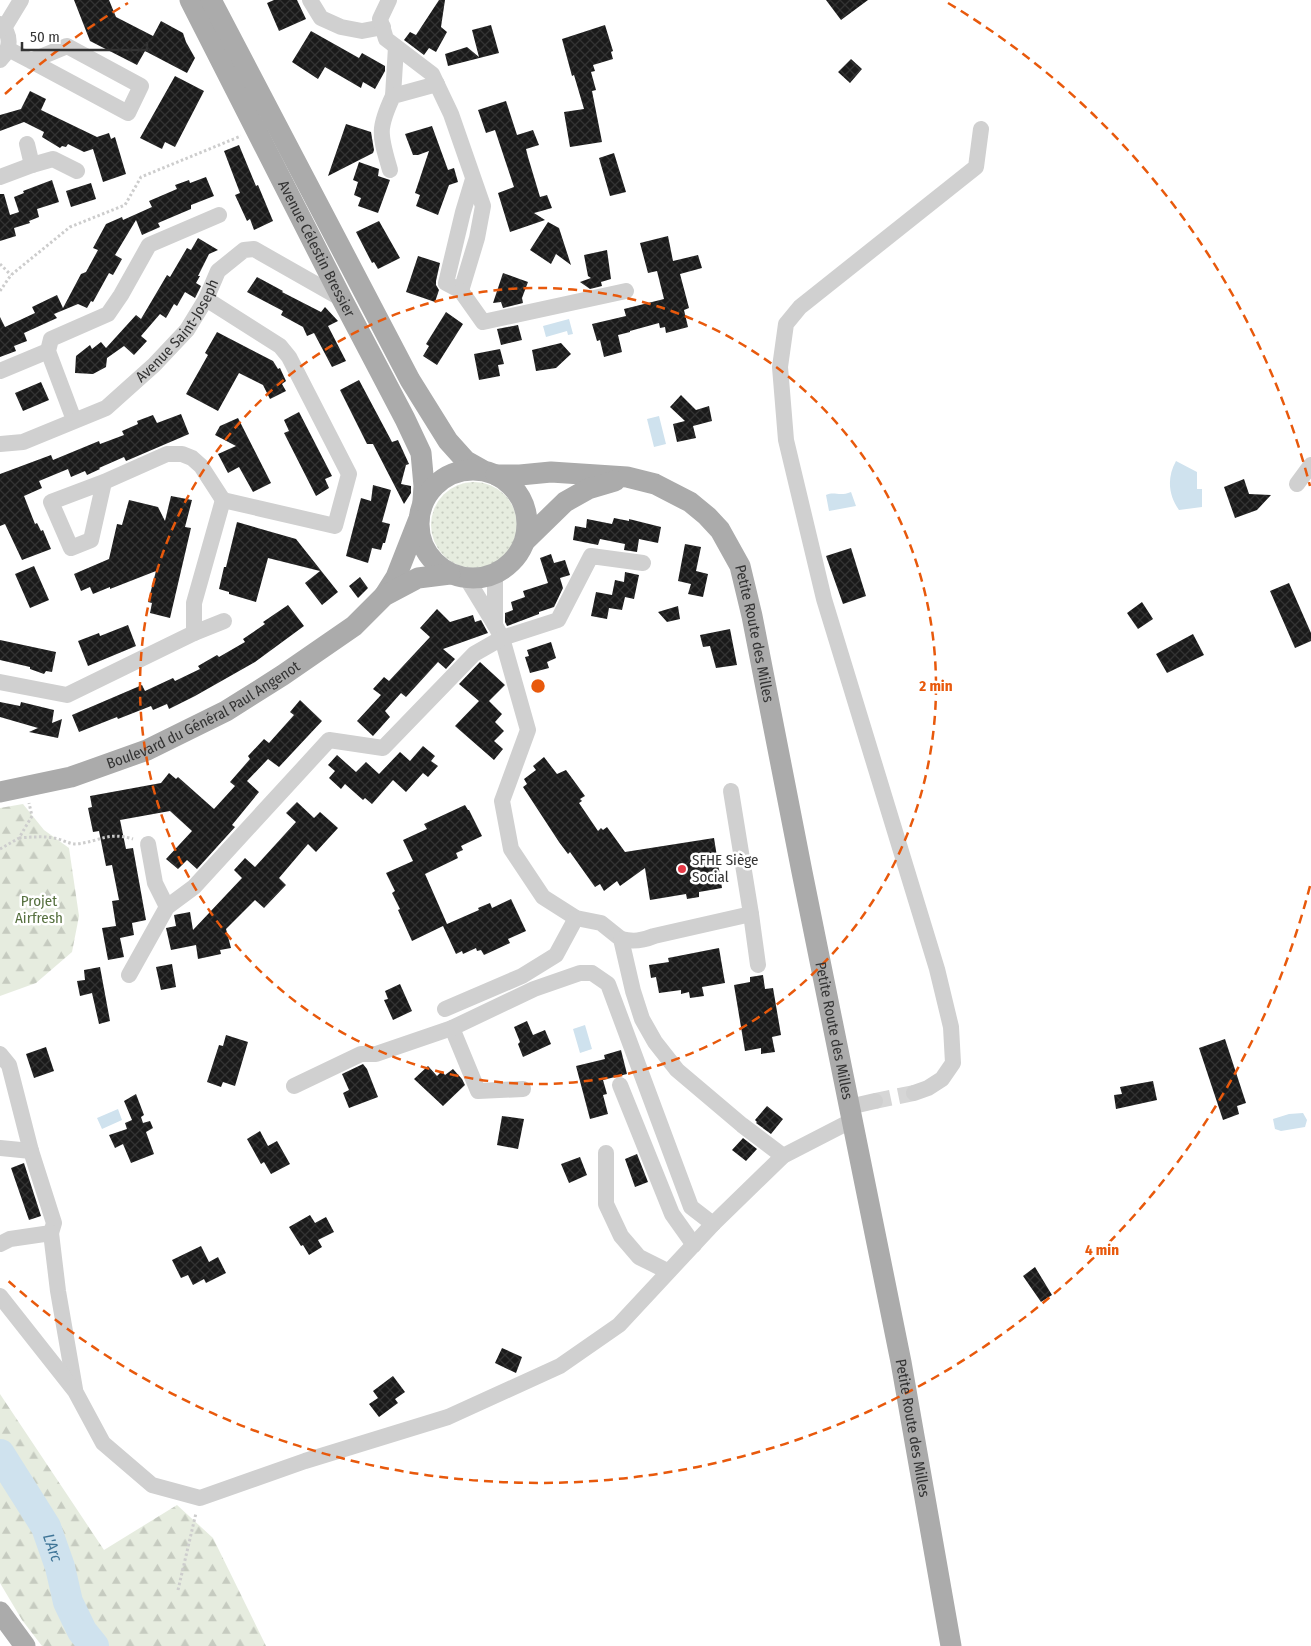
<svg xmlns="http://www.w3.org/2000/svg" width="1311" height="1646" viewBox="0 0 1311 1646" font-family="'Fira Sans Condensed',sans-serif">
  <defs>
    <pattern id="forest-firs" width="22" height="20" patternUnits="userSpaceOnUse" patternTransform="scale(1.25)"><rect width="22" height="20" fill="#e6ecdf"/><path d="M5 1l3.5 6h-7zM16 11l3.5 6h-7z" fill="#c6cbc0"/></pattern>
    <pattern id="garden-dots" width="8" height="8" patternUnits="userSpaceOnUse" patternTransform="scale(1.25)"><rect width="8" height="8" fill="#e6ecdf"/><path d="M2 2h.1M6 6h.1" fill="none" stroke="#c6cbc0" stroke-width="1.8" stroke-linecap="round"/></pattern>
    <pattern id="building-cross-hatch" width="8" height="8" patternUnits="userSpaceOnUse" patternTransform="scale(1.25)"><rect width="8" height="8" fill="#1a1a1a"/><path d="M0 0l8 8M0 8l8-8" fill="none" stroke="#333"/></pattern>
  </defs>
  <rect width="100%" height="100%" fill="#fff"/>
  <path fill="url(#forest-firs)" d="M23,804L44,830L69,848L79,916L72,952L36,983L0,996V808Z
    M0,1394L104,1550L177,1505L213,1538L266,1646H42L22,1620L0,1583Z"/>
  <path fill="url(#garden-dots)" d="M431 525a43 43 0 1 1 86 0a43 43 0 1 1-86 0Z"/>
  <path fill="#cfe2ee" d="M569,319L573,334L568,335L567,331L546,337L543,326Z
    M659,416L666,444L654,447L647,419Z
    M1176,461L1197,472V489H1202V507L1179,510C1168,495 1167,477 1176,461Z
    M851,492L856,506L829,511L826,495C835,491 839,497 851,492Z
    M585,1025L592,1049L580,1053L573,1029Z
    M118,1109L122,1120L102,1129L97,1118Z
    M1303,1113L1307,1120L1305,1127L1281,1131L1275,1129L1273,1119L1289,1114Z"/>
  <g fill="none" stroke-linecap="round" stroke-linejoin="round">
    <path stroke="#cfe2ee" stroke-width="30" id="s1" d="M0,1454L46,1527L60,1567L68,1602L82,1631L94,1646"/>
  </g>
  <path fill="url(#building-cross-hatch)" d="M74,0H109L116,17L153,36L161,21L183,33L186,42L195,58L187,73L145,51L137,65L90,41Z
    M274,0H297L306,19L279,31L267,3Z
    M439,0H445L441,27L447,32L436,52L429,48L424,55L404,40L410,32L416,35Z
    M826,0H868L841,20Z
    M491,25L499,53L448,66L445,54L467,47L479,57L472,30Z
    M605,25L613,51L611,52L613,59L593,65L595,71L591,72L596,90L592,91L602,142L570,147L564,112L584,109L574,75L572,76L562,39Z
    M311,31L359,58L362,53L385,66V71L375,89L363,82L361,88L325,67L318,79L292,62Z
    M851,59L862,69L850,83L838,72Z
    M175,76L204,91L175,147L165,142L162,149L140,138Z
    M30,91L46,99L41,110L97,137L109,133L111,139L115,137L126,174L103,182L93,149L84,152L68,144L66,147L62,146L60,148L42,137L44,132L24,122L0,131V115L21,109Z
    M506,101L517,135L533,130L539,145L526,149L528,157L540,197L547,195L552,208L534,213L545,220L510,232L498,193L514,187L495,130L486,133L478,110Z
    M346,124L371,132L374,150L373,153L328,176Z
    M432,126L448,170L454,168L458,182L449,185L438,215L416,206L420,195L415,193L429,151L418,155H413L405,134Z
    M239,145L256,186L258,185L273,221L254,230L250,219L247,221L235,195L240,193L224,151Z
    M614,153L626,192L610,196L599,158Z
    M359,162L379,169L378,176L390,180L378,213L358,206L361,198L354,195L358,182L353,180Z
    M206,177L214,196L191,205V209L158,223L160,227L142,235L136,220L115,255L122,259L113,275L109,273L93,302L91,301L87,308L78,304L54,314L57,318L24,333L27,341L14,346L16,351L0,357V317L7,331L5,327L35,313L32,307L57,295L63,308L81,274L86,272L98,250L93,248L106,224L122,217L123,220L152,207L149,201L177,189L175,185L189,180L190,183Z
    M52,180L59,202L37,209L39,217L29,221L30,223L14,228L16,236L0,241V194H4L10,215L19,212L14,197L24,193L23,191Z
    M91,183L96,199L71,207L66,191Z
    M379,221L400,258L378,269L374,262L372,263L356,232Z
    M548,222L559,228L571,265L556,254L551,264L530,250Z
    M668,236L673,261L698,255L702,268L680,274L689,308L684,310L688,327L666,333L665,327L660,328L659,323L630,331V332L618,335L622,352L604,357L600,340L597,341L592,324L626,316L624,309L664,299L657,271L648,273L640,243Z
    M198,238L218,250L209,254L198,276H200L196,283L201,286L195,298L185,292L177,306L174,304L166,318L160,314L141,336L147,341L134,355L124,346L107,358L106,367L93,374L75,373L76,356L90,345L92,349L101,342L106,348L136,315L141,319L167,275L170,277L187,248L191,250Z
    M607,250L611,279L601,282L602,286L590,289L580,282L591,278L588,276L584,255Z
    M418,256L440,263L436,281V285L439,290L435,302L406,292Z
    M503,273L528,282L522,298L523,303L503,308L501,302L493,303Z
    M257,277L283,291L282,292L321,312L325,307L338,321L328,326L346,361L332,367L314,333L307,336L303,327L281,315L283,311L247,292Z
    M446,312L463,324L437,365L423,356L429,346L426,344Z
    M518,325L522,340L501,345L497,329Z
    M217,332L273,361L278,369L280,368L286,381L282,384L286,391L270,399L263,385L239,373L218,411L186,394L208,355L205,353Z
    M561,343L571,354L556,368L536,371L532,350Z
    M500,349L504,364L498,365L500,376L479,380L474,354Z
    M359,380L392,442L398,440L409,464L406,465L401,484L411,486V493L404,504L373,444H367L340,390Z
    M41,382L49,400L23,411L15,393Z
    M681,395L696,410L709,406L712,421L693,426L696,438L677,442L673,424L685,421L670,407Z
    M299,412L332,476L325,479L329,488L316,496L284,433L289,431L284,420Z
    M181,414L189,434L126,461L124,457L99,468L100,469L87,475L85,471L71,477L68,469L39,481L42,488L24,496L35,524L37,523L41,531L43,530L51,549L22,560L5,524L0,526V474L51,455L53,460L99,441L100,444L124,435L122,431L138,424L137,421L153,415L157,423Z
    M238,418L271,483L253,492L239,467L228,473L218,454L236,446L215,435L220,426Z
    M1244,479L1249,494L1271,495L1257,510L1235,518L1224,487Z
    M373,485L391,490L382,522L390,524L385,543H383L381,550L372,548L368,563L346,556L361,498L371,501Z
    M171,496L192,500L185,527L191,528L170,618L150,613L152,603L148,602L156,571L110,589V587L93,594L90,587L81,591L74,574L109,559L117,524L122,525L129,500L158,507L165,521Z
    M614,518L629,521V519L661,527L658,543L639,539L637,552L624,550L625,544L600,539L598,545L573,540L575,526L586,528L587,519L612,524Z
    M237,522L296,539L338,592L322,605L305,583L320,571L268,558L256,602L229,594V592L219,589L224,567H226Z
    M685,544L701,547L696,571L708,574L703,597L688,594L691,584L678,581Z
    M851,548L866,596L843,604L826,556Z
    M551,554L554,563L565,560L570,575L560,578L563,588L554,607L539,612V614L507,626L505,622V613L513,610L511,602L525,597L523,591L548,583L540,558Z
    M34,566L49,600L30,608L15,574Z
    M625,572L639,575L634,599L625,597L622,610L609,608L607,619L591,616L596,592L612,595L615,580L624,582Z
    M360,577L368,588L358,598L349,586Z
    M1289,583L1311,633V641L1295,648L1270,591Z
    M1142,602L1153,619L1138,629L1127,613Z
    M288,605L304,626L255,662L195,696L169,709L167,704L153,710L151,706L118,719L117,717L79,732L72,715L142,685L145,691L173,678L175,681L200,669L198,666L217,655L219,657L245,642L243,639L265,624L263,622Z
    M678,606L680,619L667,622L658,612Z
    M437,609L450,622L473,615L475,622L481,620L488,633L443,649L455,659L446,669L438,662L406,697L401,693L385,711L390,717L373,736L357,721L381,695L373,689L384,677L389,681L430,637L420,628Z
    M128,625L136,646L88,666L78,641L99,633L100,636Z
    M730,629L737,665L716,668L710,646L703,647L700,635Z
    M1193,634L1204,655L1167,673L1156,654Z
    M0,640L56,652L52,672L46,671L44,674L30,669V667L0,660Z
    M551,642L556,658L547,662L549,668L530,673L525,657L529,656L527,650Z
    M480,662L505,685L489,701L502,714L495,722L504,731L494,741L503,749L494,760L455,726L479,701L459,684Z
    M300,700L322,721L279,767L268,759L247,781L259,792L232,825L235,827L197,869L187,860L178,869L166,859L192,831L170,811L120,820L126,849L133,848L146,920L132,923L134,935L120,938L124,957L108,960L102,928L116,926L112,901L119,900L112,865L106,866L99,831L93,832L88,808L92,807L90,796L161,783L169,773L176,779L178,777L214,809L235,786L230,782L250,759L248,756L264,739L269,743L294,715L290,712Z
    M0,702L20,706L21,702L54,710L52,723L62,719L58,738L29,732L38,728L0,717Z
    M423,746L435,756L431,761L438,766L428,777L423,773L406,792L393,780L372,804L365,798L363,800L345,784L341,789L329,778L335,771L328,765L337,755L356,772L366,762L379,774L400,752L410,761Z
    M544,757L557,774L566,770L585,796L580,799L582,801L579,803L598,831L601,828L603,830L607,827L625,852L714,838L722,888L699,892V897L687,899L686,894L650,900L645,868L620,886L617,881L604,891L600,884L595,887L570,852L568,854L559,842L523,787L527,784L524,779L536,770L533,766Z
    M297,802L314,818L320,812L338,828L316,852L308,844L279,878L286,885L264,908L255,900L226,929L231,948L220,950L221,954L198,959L196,945L171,950L166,928L176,926L174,915L190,912L193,930L242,878L234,870L245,858L255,867L296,822L286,813Z
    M465,805L468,810H469L482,836L461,846L463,850L456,853L458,858L425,874L447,924L479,910L478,908L490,903L492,908L511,899L526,931L508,939L510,943L484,955L481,950L477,951L476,948L463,954L462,951L456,954L443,926L412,941L398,910L400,909L392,893L395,891L386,873L413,861L403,840L427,829L424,824Z
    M719,948L725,983L702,987L704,996L690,998L689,992L681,994V990L659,993L656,977L651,978L649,965L669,962L668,958Z
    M172,964L176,987L161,990L156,967Z
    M100,967L110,1021L99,1024L92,993L80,996L77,981L85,980L84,970Z
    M763,975L765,989L773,988L781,1035L772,1037L775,1052L761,1054V1048L745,1051L734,985L750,982V977Z
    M400,984L412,1011L393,1020L384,1000L388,999L385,991Z
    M527,1021L533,1035L545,1030L551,1044L523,1057L518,1044L520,1042L514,1027Z
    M226,1035L248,1042L235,1086L223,1082L221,1087L207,1082L219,1045L223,1046Z
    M1225,1039L1246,1103L1237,1106L1239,1114L1223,1120L1199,1048Z
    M46,1047L54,1071L34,1078L26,1054Z
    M621,1050L627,1074L603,1080L607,1094L603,1095L608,1114L590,1119L576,1066L605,1059L604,1055Z
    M363,1064L367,1069L378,1097L349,1108L343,1093L349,1090L342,1074Z
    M428,1066L437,1076L442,1071L445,1075L453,1069L462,1079L465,1085L443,1106L414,1079Z
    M1153,1081L1157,1100L1116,1109L1114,1095L1122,1094L1120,1087Z
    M136,1094L144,1115L141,1117L143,1123L150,1121L153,1128L146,1132L154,1154L131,1163L123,1144L115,1148L109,1135L127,1129L125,1123L132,1120L124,1101Z
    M767,1106L783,1119L771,1134L756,1123L757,1122L755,1120Z
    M502,1116L524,1119L518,1149L497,1145Z
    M260,1131L268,1146L277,1141L290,1164L271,1174L264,1162L261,1164L247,1139Z
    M743,1138L757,1149L746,1161L732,1150Z
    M637,1154L648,1182L635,1187L625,1159Z
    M580,1157L587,1175L569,1183L561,1164Z
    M24,1163L41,1216L29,1220L11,1168Z
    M310,1215L315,1223L326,1217L334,1232L318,1240L322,1247L309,1255L303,1245L301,1246L289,1227Z
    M201,1246L209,1262L218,1257L226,1273L206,1283L204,1279L193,1285L188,1275L181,1278L172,1260Z
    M1035,1267L1052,1295L1041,1302L1023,1276Z
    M502,1348L522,1357L516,1373L495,1363Z
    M393,1376L405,1392L395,1399L398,1403L379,1417L369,1404L378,1398L373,1391Z"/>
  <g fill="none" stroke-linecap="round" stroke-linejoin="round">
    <path stroke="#d6d6d6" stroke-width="16" stroke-dasharray="16 8" stroke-linecap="butt" d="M875,1101L914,1093"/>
    <path stroke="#cdcdcd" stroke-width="3" stroke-dasharray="2.5 2.5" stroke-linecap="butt" d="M0,264L11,275
      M0,291L11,275L70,227L125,205L141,177L241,136
      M19,838C31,837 42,836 54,838C61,839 69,844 76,844C99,842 108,831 133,839
      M0,849L19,838L32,816L29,803
      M178,1590L196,1513"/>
    <g stroke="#d0d0d0" stroke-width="16">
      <path d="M310,0L321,18L341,27L362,31L383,27"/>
      <path d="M389,0L380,19L386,39L432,74L451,114L483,206L477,238L461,291L446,283L463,212L473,179"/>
      <path d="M0,24C12,35 11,49 0,60"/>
      <path d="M4,28L21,0"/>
      <path d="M8,49L31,61L128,113L141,86L67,46L31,61"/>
      <path d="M393,96L396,47"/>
      <path d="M27,144L32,165"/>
      <path d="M390,170C380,135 377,130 393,96L437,84"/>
      <path d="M0,177L32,165L53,159L77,171"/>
      <path d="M461,291L483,322L626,291"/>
      <path d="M0,371L48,351"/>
      <path d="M74,420L48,351L51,339L108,314L121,295L149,245L219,215"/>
      <path id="s2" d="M0,444L23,442L106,408L154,365L187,330L206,299L218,271L244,250L254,249L342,299"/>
      <path d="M104,482L91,540L71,548L51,502L104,482L167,454H182L192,458L201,466L223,500"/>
      <path d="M1297,484L1311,465"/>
      <path d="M467,579L495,625V574"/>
      <path d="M495,625L502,638L528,730L502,801L511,849L543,897L576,918L601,923L621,939L633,991L642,1019L655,1042L677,1070L742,1125L783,1156"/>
      <path d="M194,633L224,621"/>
      <path d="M0,682L67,695L194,633V603L223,500L335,526L349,474L289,357L280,346L206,299"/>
      <path d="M148,844L155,883L167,907"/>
      <path d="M751,914L758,965"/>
      <path d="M621,939C633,942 642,941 654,936L751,914L731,791"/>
      <path d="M129,975L167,907L194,887L329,740L383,748L474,654L502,638L558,620L591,556L643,563"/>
      <path d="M445,1009L522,976L556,955L576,918"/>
      <path d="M452,1028L478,1091L523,1089"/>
      <path d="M0,1054L9,1065L31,1151"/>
      <path d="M620,1085L672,1214L694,1245"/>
      <path d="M294,1086L361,1054H376L452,1028L534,989L580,973H592L608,984L691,1207L713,1224"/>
      <path d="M914,1093L928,1088L942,1079L953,1063L951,1027L937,969L824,599L786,440L780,367L786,324L800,307L976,167L981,129"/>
      <path d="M849,1107L875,1101"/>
      <path d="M0,1148L31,1151L54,1223L51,1233"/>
      <path d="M606,1153V1204L621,1236L639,1257L667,1271"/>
      <path d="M0,1244L10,1239L51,1233L58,1291L75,1389"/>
      <path d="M0,1296L75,1391L103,1443L152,1485L200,1498L305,1461L448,1417L560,1366L619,1325L713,1224L783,1156L851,1121"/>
    </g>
    <g stroke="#ababab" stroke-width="21">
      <path id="s3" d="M190,0L342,299L405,419L421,453L424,486L423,501"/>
      <path d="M211,0L410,380L448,441L466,461L482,470"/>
      <circle cx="473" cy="524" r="54"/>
      <path id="s4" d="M496,475H520L551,472L627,477L655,484L690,502L707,516L720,530L740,566L752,616L802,872L901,1362L951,1646"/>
      <path d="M525,541L565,502L588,489L615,481"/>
      <path d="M384,596L396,577L418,521"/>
      <path id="s5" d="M0,792L71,777L147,750L226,711L283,675L354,626L384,596L418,578L450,574"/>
      <path d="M0,1612L25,1646"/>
    </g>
  </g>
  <g fill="none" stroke="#e8590c" stroke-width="2.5" stroke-dasharray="9 6">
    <circle cx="538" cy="686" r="398"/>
    <path d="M1310 886A797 797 0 0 1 5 1278M5 94A797 797 0 0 1 128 3M948 3A797 797 0 0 1 1310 486"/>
  </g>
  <circle fill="#e63946" stroke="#fff" stroke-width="2" cx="682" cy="869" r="5"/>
  <g text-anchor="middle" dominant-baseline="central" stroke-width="5" stroke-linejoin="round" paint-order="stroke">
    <g font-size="15" fill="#333" stroke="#fff">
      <text stroke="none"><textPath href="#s3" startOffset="279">Avenue Célestin Bressier</textPath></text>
      <text stroke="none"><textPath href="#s2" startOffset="219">Avenue Saint-Joseph</textPath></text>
      <text stroke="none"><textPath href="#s4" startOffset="351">Petite Route des Milles</textPath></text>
      <text stroke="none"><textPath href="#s5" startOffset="219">Boulevard du Général Paul Angenot</textPath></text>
      <text stroke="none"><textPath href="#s4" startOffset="756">Petite Route des Milles</textPath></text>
      <text stroke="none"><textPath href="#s4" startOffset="1161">Petite Route des Milles</textPath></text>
    </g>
    <g font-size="15" fill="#333" stroke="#fff" text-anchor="start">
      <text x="692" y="860">SFHE Siège<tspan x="692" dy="17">Social</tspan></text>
    </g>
    <g font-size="15" fill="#56703f" stroke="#fff">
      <text x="39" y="901">Projet<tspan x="39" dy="17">Airfresh</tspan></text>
    </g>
    <g font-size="16" font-style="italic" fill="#3f7597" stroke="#fff">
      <text stroke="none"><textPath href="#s1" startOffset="108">L'Arc</textPath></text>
    </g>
  </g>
  <circle cx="538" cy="686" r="8" fill="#e8590c" stroke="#fff" stroke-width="2.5"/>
  <g font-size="15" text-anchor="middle" font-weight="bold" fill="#e8590c" stroke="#fff" stroke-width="5" stroke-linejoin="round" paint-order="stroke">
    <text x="936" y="691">2 min</text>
    <text x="1102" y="1255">4 min</text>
  </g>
  <path d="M22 42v8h125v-8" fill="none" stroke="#333333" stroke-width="2.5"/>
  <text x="30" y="42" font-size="15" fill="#333333" stroke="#ffffff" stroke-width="4" paint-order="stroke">50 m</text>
</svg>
